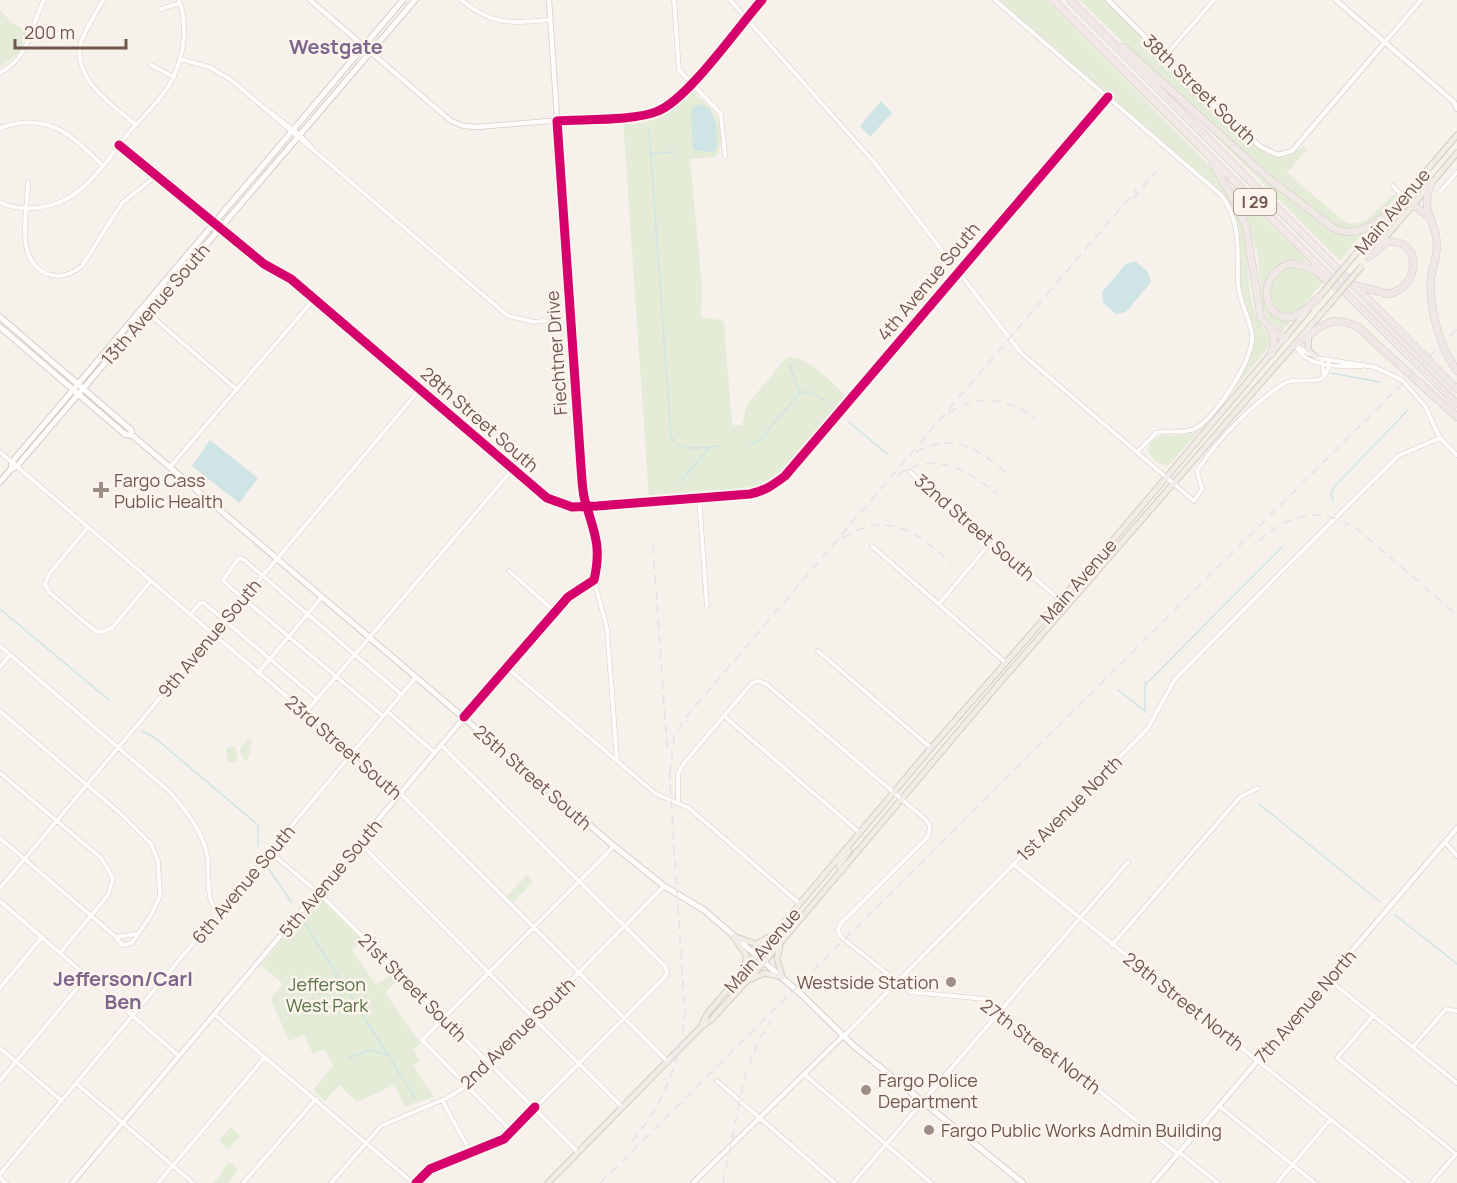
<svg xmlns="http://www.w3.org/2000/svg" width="1457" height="1183" viewBox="0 0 1457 1183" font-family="Manrope,sans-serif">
  <rect width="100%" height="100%" fill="#f6f1eb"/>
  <path fill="#e4ebd7" d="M999,0H1047L1200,156C1222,180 1240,208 1245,240C1251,276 1244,307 1269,336L1268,347L1211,419L1168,465C1158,466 1150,458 1148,449C1154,427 1179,439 1195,432C1207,426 1216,413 1224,403C1237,387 1251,362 1254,342C1257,326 1246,312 1243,298C1234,260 1249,225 1222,192Z
    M1079,0H1105L1220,114L1266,154L1285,158L1304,146L1307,149L1287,173L1345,222C1367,230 1379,205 1395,194L1397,196C1386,209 1368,231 1349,230C1345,230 1339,227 1335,225C1244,156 1161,79 1079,0Z
    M0,10L11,22L27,31L19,52L0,68Z
    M691,90C712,108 734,128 715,157L690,159L702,287L701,317L720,320L724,323L732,425L742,426L747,405L786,358C807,353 832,384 847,396L779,477L761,488L649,498L623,120C652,118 671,111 691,90Z
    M1206,126L1347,235L1363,233L1340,261Z
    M1229,184L1308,261C1304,262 1299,261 1294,261C1256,267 1267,292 1276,317L1291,321L1282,331L1270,321L1263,309L1257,251L1247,222Z
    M1294,265L1307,268L1325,280L1303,306L1290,316C1257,305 1267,277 1294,265Z
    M248,739L253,742L249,746L251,749L247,761L241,755L240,748Z
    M235,746L238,761L228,763L226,748Z
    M527,875L533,882L513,902L507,896Z
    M318,896L362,940L352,950L376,985L391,975L397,980L385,993L421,1044L413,1049L420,1060L413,1066L434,1097L405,1107L394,1085L357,1102L339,1085L325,1101L313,1090L333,1066L325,1049L313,1054L304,1035L289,1041L271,999L283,984L261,965Z
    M231,1127L240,1136L229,1149L219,1141Z
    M228,1163H232L238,1171L228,1183H214Z"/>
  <path fill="#cfe4e4" d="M881,101L892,113L870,137L860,126Z
    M699,104L710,109L716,124L717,147L713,152L693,150L691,108Z
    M1135,261L1148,272L1151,282L1126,312L1116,314L1103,303L1102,292L1126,264Z
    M210,440L258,478L239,503L192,466Z"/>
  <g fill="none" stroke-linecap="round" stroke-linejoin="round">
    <path stroke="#cfe4e4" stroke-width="1.5" d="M649,130L671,436C678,454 704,447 720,446
      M651,154L674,152
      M793,364L790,367L800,393
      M1331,373L1380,382
      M849,422L887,454
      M751,444L759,441L796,397L803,392H812L825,401
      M679,483L710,447
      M1333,501L1331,493L1334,487L1408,410
      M0,609L109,700
      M1145,685L1283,546
      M1118,690L1146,712
      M1145,711V682
      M142,731L155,738L258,825V846
      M1259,804L1380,902
      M269,869L292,903
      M1395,915L1457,964
      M305,924L415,1098
      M349,1058L370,1050L387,1055"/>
    <g stroke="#d5cec9" stroke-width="5">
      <path id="minor" d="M103,0C96,13 86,28 81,42C71,79 113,105 136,125
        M461,0C493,26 510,23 549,20
        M674,0L679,70L721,114L725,156
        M730,0L874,162L1021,353L1194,501L1202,489L1197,471C1218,439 1251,405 1283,384C1301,373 1328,394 1329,360
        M995,0L1221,195C1242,222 1237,252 1238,283C1239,302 1251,320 1252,336C1253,360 1217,416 1196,428C1183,435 1170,429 1156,433L1138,451
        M161,9L180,3
        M1385,42L1421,0
        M1165,56L1214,0
        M180,59L209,67L230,79L508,316L534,322L570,318
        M151,65L174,77
        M0,73C31,56 29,29 44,0
        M270,112L300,135L314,150
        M0,128C47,111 71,134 103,166
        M119,145L264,264L291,279L547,498L572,507L597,506L750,494C765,491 773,485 785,476L1108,97
        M28,182C28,210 13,262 48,274C61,279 72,274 82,266L122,203L156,176
        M1393,186L1404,198
        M1440,192L1457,172
        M0,202C11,208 23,209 35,208C82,205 104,163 131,130C146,113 164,97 174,76C184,54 188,23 179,0
        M147,312L237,390
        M1296,346L1310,354
        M1296,346C1306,368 1342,367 1362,366
        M1317,358L1374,367L1402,380L1425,406L1440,438L1457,455
        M1322,362L1324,375
        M0,452L401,794L668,1062
        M170,467L315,298
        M910,472L1067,606
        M699,498L707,606
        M88,527L49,574L45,584L49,592L94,630L100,632L112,628L151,581
        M872,546L1006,663
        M509,571L554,611
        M594,580L607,628L617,760
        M939,604L991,542
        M190,615L200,603H204L317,699
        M0,646L171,793C187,812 201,830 207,854C211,873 203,899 219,913
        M818,651L931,748
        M0,667L10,655
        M506,667L656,794L689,808L800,904
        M258,673L322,597
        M0,711L121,814L151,844L158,861L160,896L151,915L132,943L122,945L116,937
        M387,711L435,753
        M305,713L513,469
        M383,716L231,588L223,580L238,559H243L401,694
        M724,716L860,833
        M0,773L101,858L113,878L108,895L60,953
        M678,802V774L684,763L751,684L757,681L765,683L925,819L930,826L928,837L840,924L838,930L840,936L910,992L985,999L1178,1154
        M0,838L116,937L136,934
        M1445,842L1457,856
        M360,843L622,1107
        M270,852L322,896L578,1152
        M1013,864L1410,1183
        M0,888L420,389
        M0,901L179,1056
        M1112,945L1240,797L1258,788
        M1328,979L1457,1083
        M0,988L42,937
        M215,1015L413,1183
        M1373,1016L1337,1058L1456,1154
        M844,1036L1148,728L1175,679L1280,573L1398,456L1440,438
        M1413,1047L1446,1009L1457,1011
        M0,1048L62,1101
        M804,1074L931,1183
        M0,1081L87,976
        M717,1081L835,1183
        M77,1084L193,1183
        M442,1100L471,1153
        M1219,1106L1315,1183
        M512,1132L422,1040L614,846
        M1179,1152L1218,1183
        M0,1174L416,677
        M0,1178L6,1183
        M158,1183L265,1057
        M243,1183L316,1099
        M331,1183L381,1126L447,1098L467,1086L664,886
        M416,1183L430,1169L504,1139L664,978L667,972L665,966L441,745
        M853,1183L1128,862
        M1277,1183L1331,1119
        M1431,1183L1456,1154"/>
    </g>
    <g stroke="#d5cec9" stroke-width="6">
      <path id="tertiary" d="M310,0L451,121L464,126L477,127L656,112L677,99L762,0
        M1108,0L1220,111L1261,147L1278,155L1292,151L1385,42
        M1336,0L1454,102L1457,109
        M72,1183L554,611L568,597L594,580C602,546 594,532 585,501C582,490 582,478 581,467L549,0
        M693,1183L843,1036
        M1153,1183L1457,828"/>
    </g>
    <g stroke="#d5cec8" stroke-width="7">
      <path id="secondary" d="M0,317L131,430L132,435
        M0,327L126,435H132L614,846L664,886L704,910L802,995L854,1046L1023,1183
        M11,469L12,462L403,0
        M0,482L11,469L17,466L415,0"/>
    </g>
    <g stroke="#d4ccc7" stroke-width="7">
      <path id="primary" d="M1394,209L1457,135
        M1378,246L1457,153
        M1352,258L1388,216
        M1309,334L1308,350L1317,358
        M842,871L839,865L849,851
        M733,936L756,944L769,937
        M734,937L746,955L745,969
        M780,947L777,958L782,977
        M751,979L764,973L782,977
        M701,1027L712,1019L765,961L996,687L1328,306
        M548,1183L700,1028L707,1014L931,748L1114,539L1309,309"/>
    </g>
    <g stroke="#d4ccc7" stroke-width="8">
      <path id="motorway" d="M1053,0L1457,404
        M1070,0L1457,389
        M1123,47L1267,177L1332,227C1357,241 1376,223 1395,208
        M1213,164L1236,204L1246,227L1261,318L1272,330L1285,338
        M1431,184C1419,211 1437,221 1437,246C1437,257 1432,267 1431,278C1429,310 1439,345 1457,371
        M1413,205L1427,215
        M1357,286L1389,294C1421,286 1423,238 1387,242L1369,257
        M1320,296C1312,303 1304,313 1294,316C1267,326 1251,277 1291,263L1313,269L1335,286
        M1295,345C1320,329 1327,312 1358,327L1457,417
        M1271,354L1274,345L1272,330"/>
    </g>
    <use href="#minor" stroke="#fefdfc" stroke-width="4"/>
    <use href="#tertiary" stroke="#fefdfc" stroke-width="4.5"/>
    <use href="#secondary" stroke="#fefdfc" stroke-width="5"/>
    <use href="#primary" stroke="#f1ece6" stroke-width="5"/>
    <use href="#motorway" stroke="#f0e8e5" stroke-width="7"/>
    <path stroke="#e4e3e4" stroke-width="1.5" stroke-dasharray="9 6" stroke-linecap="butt" d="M1133,199L1156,171
      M949,413C977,393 1010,398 1036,419
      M916,452C952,432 978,448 1006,473
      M898,475C934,450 967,469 997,494
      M843,538C887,509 918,533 951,563
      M1259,541C1293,512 1323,505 1361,532L1457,615
      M653,545L667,747
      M670,774L674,737L686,717L1136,190
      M632,1141C664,1104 679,1064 685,1016L669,768
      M600,1183L1457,329
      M723,1183L745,1075L759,1040L771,1021"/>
    <g stroke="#d4ccc7" stroke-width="7" stroke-linecap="butt">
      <path id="primary-bridge" d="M1320,296L1352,258
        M1328,306L1362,266"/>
    </g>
    <use href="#primary-bridge" stroke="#f1ece6" stroke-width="5"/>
    <g stroke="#fdf5ed" stroke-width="13">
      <path id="cycleway" d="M119,145L264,264L291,279L547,498L572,507L597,506L750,494C765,491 773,485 785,476L1108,97
        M464,717L568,597L594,580C602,546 594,532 585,501C582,490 582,478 581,467L557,121C582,119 636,121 658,111C688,99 738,27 762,0
        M416,1183L430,1169L504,1139L535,1107"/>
    </g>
    <use href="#cycleway" stroke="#d6006c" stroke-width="9"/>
  </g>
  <g fill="#9f8e85" stroke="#fdf5ed" stroke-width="2">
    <path d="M98 481h6v6h6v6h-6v6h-6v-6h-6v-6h6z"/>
    <circle cx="951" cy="982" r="6"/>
    <circle cx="866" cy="1090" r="6"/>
    <circle cx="929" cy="1130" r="6"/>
  </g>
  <g text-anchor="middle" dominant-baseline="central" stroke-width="5" stroke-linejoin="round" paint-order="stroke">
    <rect fill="#fdf5ed" stroke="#9a877e" stroke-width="1.5" x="1234" y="189" width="42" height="26" rx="4.5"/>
    <g font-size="16" font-weight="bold" fill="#70584e">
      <text x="1255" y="202">I 29</text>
    </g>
    <g font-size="18" fill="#70584e" stroke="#fdf5ed">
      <text transform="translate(1200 89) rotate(44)">38th Street South</text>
      <text transform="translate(1392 211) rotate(-50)">Main Avenue</text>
      <text transform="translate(928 281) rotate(-50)">4th Avenue South</text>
      <text transform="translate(155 304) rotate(-49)">13th Avenue South</text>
      <text transform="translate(556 353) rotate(-94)">Fiechtner Drive</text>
      <text transform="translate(480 419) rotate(41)">28th Street South</text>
      <text transform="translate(975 527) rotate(41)">32nd Street South</text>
      <text transform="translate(1078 581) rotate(-49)">Main Avenue</text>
      <text transform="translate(209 638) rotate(-50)">9th Avenue South</text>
      <text transform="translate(344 747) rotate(41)">23rd Street South</text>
      <text transform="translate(533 777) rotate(41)">25th Street South</text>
      <text transform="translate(1069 808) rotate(-45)">1st Avenue North</text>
      <text transform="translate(330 878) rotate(-50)">5th Avenue South</text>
      <text transform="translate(243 884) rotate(-50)">6th Avenue South</text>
      <text transform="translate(762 950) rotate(-49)">Main Avenue</text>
      <text transform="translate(413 987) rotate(45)">21st Street South</text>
      <text transform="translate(1184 1001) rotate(38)">29th Street North</text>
      <text transform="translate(1305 1006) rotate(-49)">7th Avenue North</text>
      <text transform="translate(517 1033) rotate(-44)">2nd Avenue South</text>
      <text transform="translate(1041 1046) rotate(37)">27th Street North</text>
    </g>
    <g font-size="18" fill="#70584e" stroke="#fdf5ed" text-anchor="start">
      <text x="114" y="480">Fargo Cass<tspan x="114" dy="21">Public Health</tspan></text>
      <text x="939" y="982" text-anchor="end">Westside Station</text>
      <text x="878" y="1080">Fargo Police<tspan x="878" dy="21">Department</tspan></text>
      <text x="941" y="1130">Fargo Public Works Admin Building</text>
    </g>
    <g font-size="18" fill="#587548" stroke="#fdf5ed">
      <text x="327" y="984">Jefferson<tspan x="327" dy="21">West Park</tspan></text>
    </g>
    <g font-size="20" font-weight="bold" fill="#7d668c" stroke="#fdf5ed">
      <text x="336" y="46">Westgate</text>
      <text x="123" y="978">Jefferson/Carl<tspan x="123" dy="23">Ben</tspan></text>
    </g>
  </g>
  <path d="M15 39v9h111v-9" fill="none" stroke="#70584e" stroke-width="3"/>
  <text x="24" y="39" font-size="18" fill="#70584e" stroke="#fdf5ed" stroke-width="4.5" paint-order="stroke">200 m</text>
</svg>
